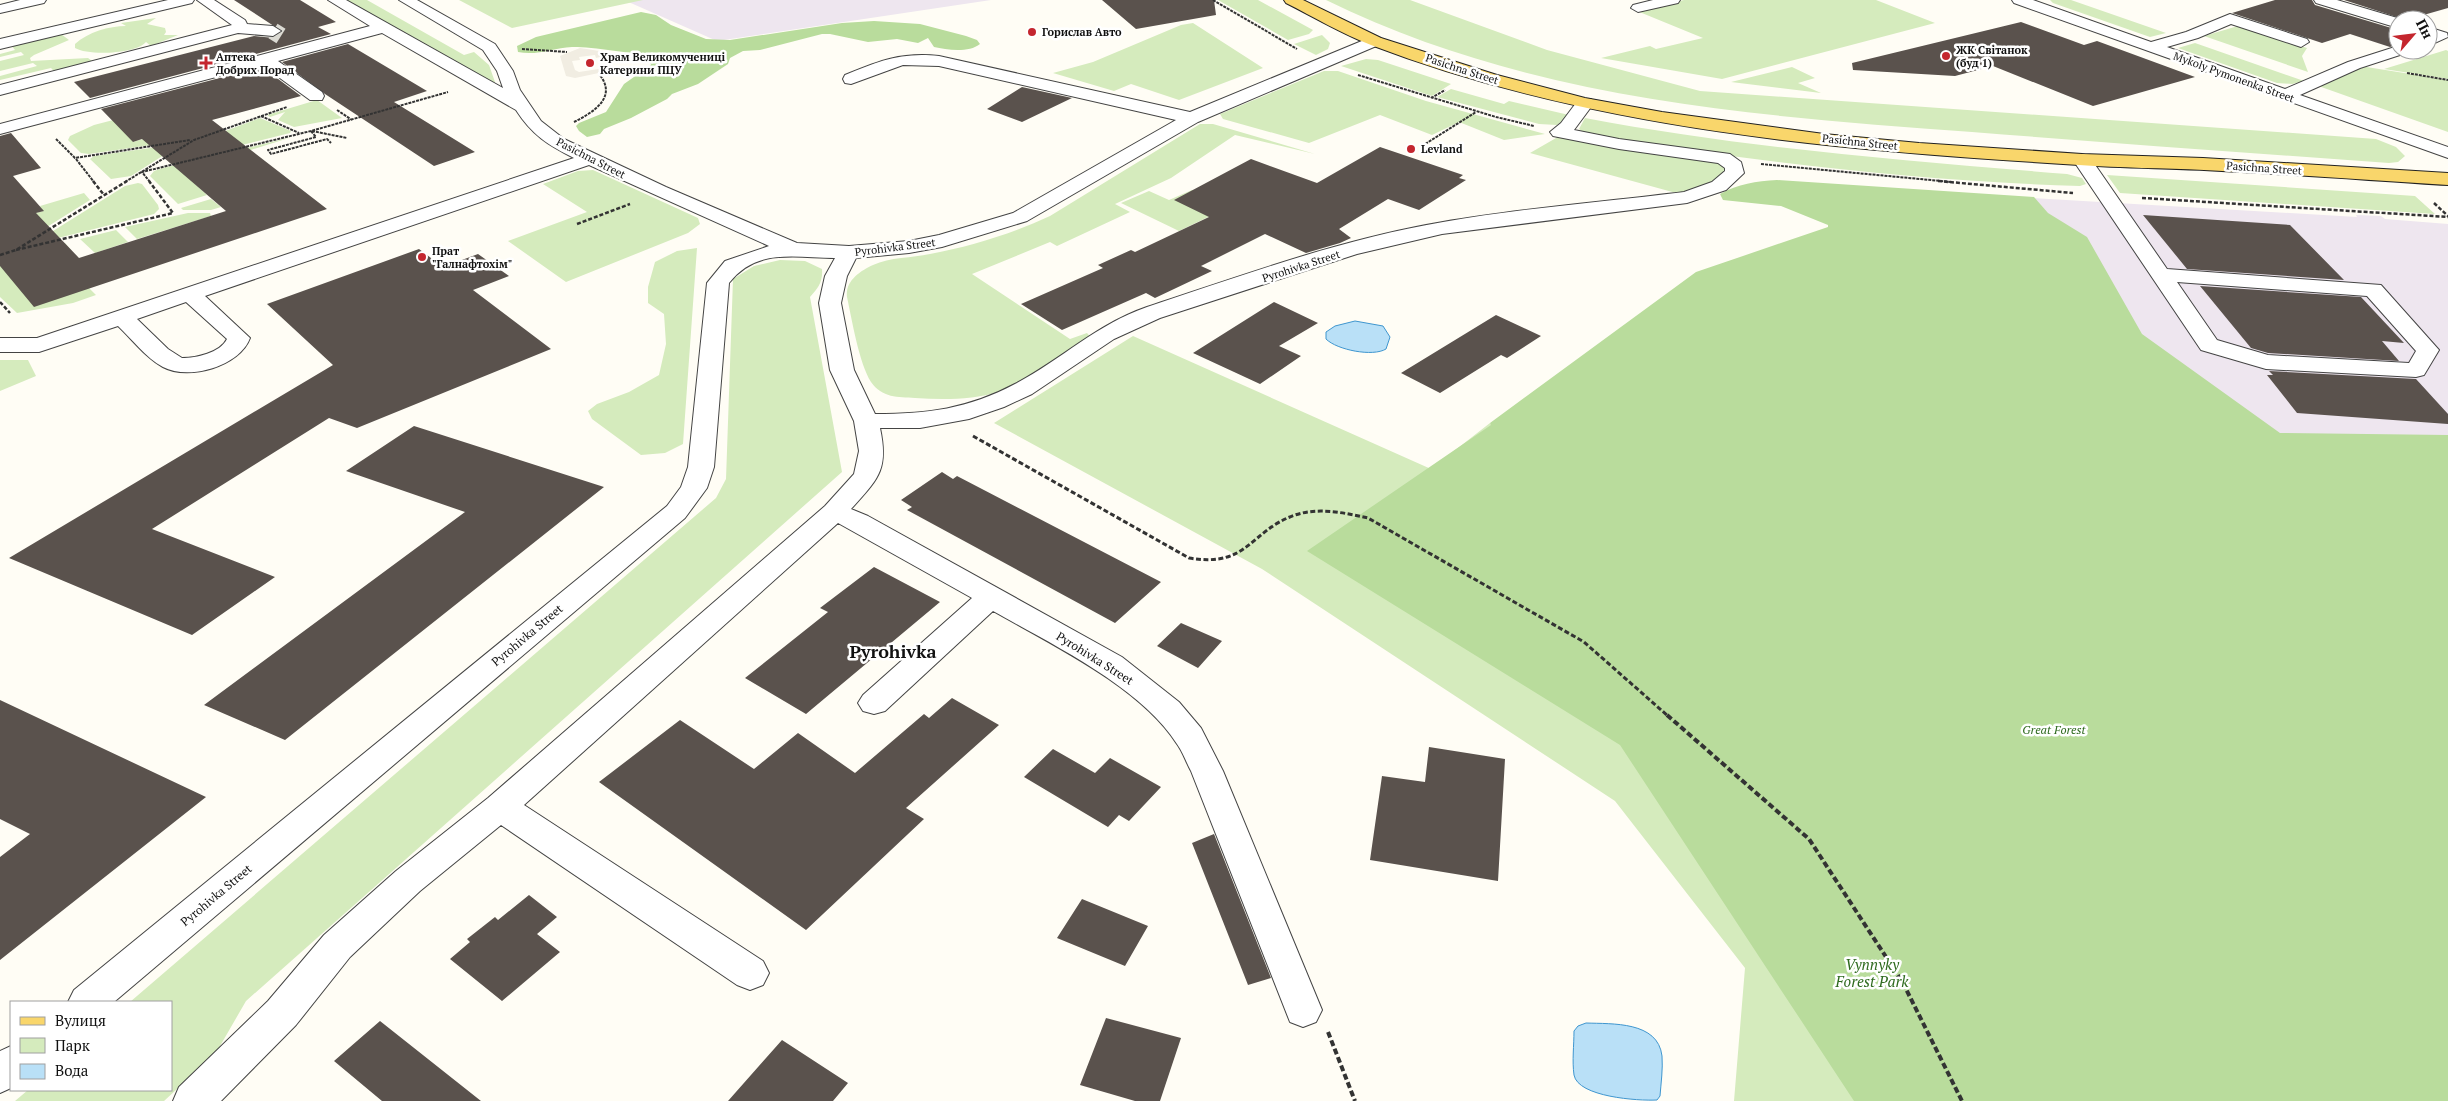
<svg xmlns="http://www.w3.org/2000/svg" width="2448" height="1101" viewBox="0 0 2448 1101" font-family="'PT Serif',serif">
  <rect width="100%" height="100%" fill="#fffdf5"/>
  <path fill="#eee6ef" d="M624,0H991L717,41Z
    M2013,197L2357,217L2356,215L2381,216L2385,219L2448,224V458L2079,437Z"/>
  <path fill="#d5ebbd" d="M343,0H367L464,55L474,52L489,65L495,82L491,83Z
    M459,0H643L512,28Z
    M1218,0H1258L1313,30L1309,34L1288,40Z
    M1326,0H1410L1547,50L1700,91L2376,139L2396,147L2405,156L2398,162L2389,163C2250,153 2111,143 1972,132C1752,116 1527,99 1326,0Z
    M1684,0H1876L1935,23L1722,79L1601,58L1650,46L1656,49L1703,38L1637,11Z
    M2050,0H2071L2166,33L2150,37L2053,3Z
    M156,18L147,24L165,28L166,32L164,35H178L151,46L146,42C136,54 88,56 75,48V44C88,32 109,26 126,26L121,23Z
    M1193,23L1263,68L1179,100L1131,84L1114,91L1053,73L1093,62L1181,25Z
    M2238,26L2307,48L2302,56L2308,72L2204,36Z
    M61,34L69,40L34,55L30,58L31,61L88,58L95,63L56,73L51,68L0,80V76L37,66L33,63L0,71V61L24,55L21,52L0,57V54L15,50L11,45Z
    M1322,35L1330,43L1328,49L1316,55L1294,44Z
    M2195,43L2304,81L2292,84L2277,83L2178,48Z
    M2446,50L2448,51V79L2384,69Z
    M1366,59L1378,60L1451,84L1432,96L1341,66Z
    M2354,65L2448,80V132L2310,83Z
    M1792,67L1815,78L1798,83L1821,93L1731,82Z
    M1324,71H1338L1426,101L1545,134L1504,140L1459,122L1432,135L1380,115L1309,143L1223,119L1220,114Z
    M1451,89L1504,104L1509,101L1569,115L1557,125L1539,124L1437,97Z
    M317,100L342,118L294,127L278,120L285,112L270,117L267,115Z
    M144,112L133,142L163,133L165,143L89,154L81,153L68,140L70,136L94,125Z
    M260,118L291,131L290,133L202,155L201,140Z
    M1585,118C1744,148 1905,161 2067,174L2082,178L2086,184L2080,186C1913,181 1749,161 1585,134L1579,129Z
    M1200,124H1213L1315,154L1235,135L1171,178L1115,204L1130,212L1057,246L1050,242L972,274L1070,339L1087,333L1093,340C1066,356 1028,384 999,392C972,400 943,400 915,398C898,397 882,398 871,382C859,363 852,320 847,297C845,281 860,271 873,265C890,257 912,258 930,254C971,246 1011,234 1050,216Z
    M1563,134L1714,160L1726,166L1727,175L1687,196L1530,153Z
    M292,137L235,155L185,175L207,195L178,204L150,176L154,171L163,168Z
    M171,145L175,148L131,176L111,179L90,159L94,156Z
    M593,170L698,218L700,224L688,233L566,282L508,241L587,212L543,184L578,171Z
    M2107,175L2415,196L2435,214L2120,193Z
    M138,183L142,184L158,205L159,209L154,214L50,240L45,236L125,186Z
    M1192,190L1229,207L1179,231L1121,203L1149,191L1169,200Z
    M84,193L90,200L15,247L0,223L43,211L40,206Z
    M211,199L221,207L211,210H183L181,208Z
    M188,213H210L211,216L137,239L125,227Z
    M116,230L128,242L95,253L80,239Z
    M65,243L71,250L5,271L89,288L96,295L73,303L17,313L0,297V258Z
    M697,248L683,444L665,453L641,455L592,419L588,411L597,404L629,392L659,375L666,344L664,314L648,303V287L655,262L677,251Z
    M780,260L805,261L822,269C823,282 818,288 810,297L842,472L246,1001L216,1053L164,1101H15L28,1090H171V1002H130L716,498L726,479L733,279L754,266Z
    M1133,336L1431,469L1490,423L2185,1101H1734L1745,968L1615,801L1262,569L994,423Z
    M0,360H28L36,376L0,391Z"/>
  <path fill="#b9dc9c" d="M641,12L656,15L671,25L706,39L730,40L842,23L874,21L920,24L966,36L977,40L980,44C969,53 947,50 934,47L928,38L918,43L897,39L868,42L830,34H822L760,50L743,51L730,58L728,64L698,84L672,94L667,99L631,118L604,129L600,134L587,137L579,131L576,126L579,123L606,112L624,84L651,65L648,57C640,53 582,46 572,47C553,48 537,56 518,52L517,46L536,37Z
    M1777,180L2034,197L2048,213L2087,237L2142,334L2280,433L2448,435V1101H1854L1620,745L1307,551L1491,425L1490,423L1696,272L1828,227V225L1781,206L1723,200L1720,194C1738,184 1756,181 1777,180Z"/>
  <path fill="#f1ede2" fill-rule="evenodd" d="M580,48L606,52L613,70L575,78L566,76L560,56ZM595,55L596,58L604,56L607,64L604,65L605,68L579,72L575,70L572,61L580,60L579,57Z"/>
  <path fill="#b9e0f7" stroke="#3f96cf" d="M1355,321L1383,326L1390,337L1386,349C1373,357 1337,350 1326,339V332L1335,326Z
    M1586,1023C1612,1024 1658,1021 1662,1056C1663,1069 1661,1083 1660,1096L1657,1100C1638,1101 1578,1097 1574,1075C1572,1061 1574,1045 1574,1031L1578,1026Z"/>
  <path fill="#5a524d" d="M234,0H300L336,22L318,27L331,34L90,98L74,82L254,36L274,38L283,32Z
    M1102,0H1214L1216,15L1136,29Z
    M2275,0H2312L2315,5L2398,30V44L2390,47L2350,34L2322,43L2232,13Z
    M2344,0H2448V8L2406,20Z
    M2021,22L2084,45L2097,41L2195,77L2093,106L1993,66L1955,76L1853,70L1852,63Z
    M348,44L427,91L394,102L475,152L434,166L325,94L282,62Z
    M262,67L301,96L212,120L327,209L34,307L0,266V136L11,133L41,168L13,176L44,211L36,213L79,258L226,211L142,139L133,142L101,109Z
    M1022,87L1072,98L1022,122L987,109Z
    M1380,147L1463,175L1459,178L1466,180L1419,210L1388,199L1339,229L1351,238L1340,243L1306,253L1265,234L1201,266L1212,271L1155,298L1146,293L1062,330L1021,304L1103,268L1098,265L1131,250L1135,252L1209,217L1174,200L1251,159L1317,183Z
    M2143,215L2290,225L2344,280L2187,269Z
    M419,249L443,267L478,254L509,276L473,290L551,349L357,428L329,418L152,529L275,577L192,635L9,558L333,365L267,304Z
    M2200,286L2361,297L2404,343L2382,341L2399,361L2268,353L2251,348Z
    M1274,302L1318,323L1279,346L1301,356L1260,384L1193,353Z
    M1496,315L1541,336L1507,358L1501,355L1440,393L1401,373Z
    M2269,371L2416,379L2448,414V424L2297,413L2267,375H2273Z
    M414,426L604,487L285,740L204,705L465,512L346,471Z
    M942,472L953,479L957,476L1161,582L1115,623L907,510L912,507L901,500Z
    M874,567L940,602L806,714L745,678L828,612L820,608Z
    M1181,623L1222,641L1198,668L1157,646Z
    M952,698L999,725L906,808L924,819L806,930L599,782L680,720L754,769L798,733L855,773L924,714L929,718Z
    M0,700L206,797L0,960V857L30,834L0,819Z
    M1429,747L1505,759L1498,881L1370,860L1382,776L1425,782Z
    M1053,749L1095,773L1110,758L1161,787L1129,821L1119,815L1108,827L1024,777Z
    M1214,834L1271,978L1248,985L1192,843Z
    M529,895L557,917L537,934L560,952L502,1001L450,959L470,942L467,939L495,917L498,920Z
    M1082,899L1148,926L1125,966L1057,938Z
    M1106,1018L1181,1038L1160,1101H1135L1080,1085Z
    M380,1021L481,1101H382L334,1061Z
    M782,1040L848,1083L833,1101H728Z"/>
  <g fill="none" stroke-linecap="round" stroke-linejoin="round">
    <path stroke="#dbdad3" stroke-width="17" stroke-dasharray="17 8" stroke-linecap="butt" d="M273,31L281,36"/>
    <g stroke="#444" stroke-width="2">
      <path id="minor" d="M20,0H46L44,3L0,13V5Z
        M168,0H194L192,3L0,49V39Z
        M197,0H214L245,20L247,24L273,26L281,31L273,36L238,33L0,95V85L232,25Z
        M328,0H346L503,88L497,71L483,50L399,0H417L495,44L513,71L520,90L541,121L564,139L666,187L797,243L849,246L909,241L939,235L1013,213L1176,120L939,66L903,65L851,84L845,83L843,79L845,75C879,61 901,52 939,56L1190,112L1369,38H1381L1383,41L1381,44L1198,122L1027,221L942,247L909,253L856,258L847,276L841,303L854,370L875,414C927,414 968,409 1015,384C1061,360 1097,324 1147,307C1244,275 1342,239 1443,222C1522,208 1604,202 1684,192L1712,182L1725,171V168L1718,163L1619,149L1553,136L1550,132L1561,123L1579,99H1591L1594,103L1574,130L1619,139L1730,154L1741,162L1744,173L1726,190L1687,203L1442,234L1357,254L1160,318L1114,339L1032,394L1004,407L969,419L920,428H880C889,470 878,479 851,509L868,516L1122,657L1179,702L1201,728L1223,771L1322,1010L1316,1022L1303,1027L1290,1022L1191,771C1186,762 1183,752 1177,744C1141,687 1051,644 993,611L885,711L874,714L863,711L858,703L863,695L972,598L838,523L524,805L763,961L769,973L763,985L750,990L737,985L501,825L420,891L350,957L296,1025L221,1101H173L179,1087L268,1001L324,935L396,871L488,798L825,506L854,474L859,451L854,421L830,370L819,303L825,276L835,258C796,258 757,247 729,283L714,467L707,488L685,518L114,1002H68L74,990L667,506L681,487L688,467L707,283L725,261L769,246L589,165L205,296L250,338C240,366 189,381 163,367C146,358 132,339 118,326L39,352H0V338H37L574,158C548,145 532,135 516,110L382,33L278,61L322,92L324,96L322,100H310L262,65L0,134V124L370,26ZM186,302L227,339C220,353 196,358 182,358L168,349L137,319Z
        M1653,0H1680L1678,3L1638,12L1631,8L1633,5Z
        M2012,0H2033L2151,42L2186,32L2230,14L2307,39L2309,42L2301,47L2231,24L2198,38L2167,47L2285,89L2348,62L2398,46V50H2408L2406,53L2360,68L2300,95L2448,147V158L2014,3Z
        M2314,0H2337L2404,20H2398V28L2316,3Z
        M2428,27L2447,33L2448,37L2428,46Z
        M2082,154L2089,156L2167,269L2381,285L2439,350L2424,375L2416,377L2266,369L2201,350L2073,160L2075,156ZM2177,282L2367,296L2416,351L2409,363L2268,355L2217,340Z
        M11,1046V1088L0,1093V1051Z"/>
    </g>
    <g stroke="#222" stroke-width="2">
      <path id="major" d="M1284,0H1303L1381,38L1497,75L1585,98L1662,112L1824,134L1919,143L2082,154L2203,158L2448,173V185C2367,180 2286,174 2204,170C2163,168 2121,168 2079,165C1841,150 1596,131 1371,45C1342,34 1314,17 1286,3Z"/>
    </g>
    <path stroke="#333" stroke-width="2" stroke-dasharray="3 1" stroke-linecap="butt" d="M1213,0L1297,49
      M522,49L567,52
      M2407,73L2448,80
      M1358,75L1496,117L1534,126
      M1431,98L1445,90
      M337,110L352,120
      M261,116L299,133
      M574,122C594,112 618,97 599,74
      M311,131L316,137L268,150L271,154L327,139L331,143
      M312,131L347,138
      M56,139L75,158L190,140
      M1422,146L1476,112
      M76,159L94,182
      M1761,164L1952,182
      M125,182L194,140L287,107
      M150,182L142,172L311,131L448,92"/>
    <path stroke="#333" stroke-width="2.5" stroke-dasharray="4 2" stroke-linecap="butt" d="M93,181L104,195
      M1938,181L2073,193
      M2142,198L2448,217
      M2434,203L2448,216
      M577,224L630,204
      M16,250L173,213L149,181
      M0,255L16,250L127,181
      M0,302L10,313"/>
    <path stroke="#333" stroke-width="3" stroke-dasharray="5 2.5" stroke-linecap="butt" d="M973,436L1189,558C1249,568 1249,531 1295,515C1319,507 1345,513 1368,518L1584,642L1668,716"/>
    <path stroke="#333" stroke-width="4" stroke-dasharray="6 3" stroke-linecap="butt" d="M1667,715L1809,839L1903,983L1962,1101
      M1328,1032L1355,1101"/>
    <use href="#minor" fill="#fff" fill-rule="evenodd"/>
    <use href="#major" fill="#f9d66b" fill-rule="evenodd"/>
  </g>
  <g fill="#c4262e" stroke="#fff" stroke-width="2">
    <circle cx="1032" cy="32" r="5"/>
    <circle cx="1946" cy="56" r="5"/>
    <path d="M203.5 55.5h5v5h5v5h-5v5h-5v-5h-5v-5h5z"/>
    <circle cx="590" cy="63" r="5"/>
    <circle cx="1411" cy="149" r="5"/>
    <circle cx="422" cy="257" r="5"/>
  </g>
  <g text-anchor="middle" dominant-baseline="central" stroke-width="5" stroke-linejoin="round" paint-order="stroke">
    <g font-size="11" font-weight="bold" fill="#111" stroke="#fff" text-anchor="start">
      <text x="1042" y="32">Горислав Авто</text>
      <text x="1956" y="50">ЖК Світанок<tspan x="1956" dy="13">(буд 1)</tspan></text>
      <text x="216" y="57">Аптека<tspan x="216" dy="13">Добрих Порад</tspan></text>
      <text x="600" y="57">Храм Великомучениці<tspan x="600" dy="13">Катерини ПЦУ</tspan></text>
      <text x="1421" y="149">Levland</text>
      <text x="432" y="251">Прат<tspan x="432" dy="13">"Галнафтохім"</tspan></text>
    </g>
    <g font-size="11" fill="#111" stroke="#fff">
      <text transform="translate(1462 69) rotate(18)">Pasichna Street</text>
      <text transform="translate(2234 77) rotate(20)">Mykoly Pymonenka Street</text>
      <text transform="translate(1860 142) rotate(6)">Pasichna Street</text>
      <text transform="translate(591 158) rotate(27)">Pasichna Street</text>
      <text transform="translate(2264 168) rotate(4)">Pasichna Street</text>
      <text transform="translate(895 247) rotate(-7)">Pyrohivka Street</text>
      <text transform="translate(1301 266) rotate(-18)">Pyrohivka Street</text>
    </g>
    <g font-size="12" fill="#111" stroke="#fff">
      <text transform="translate(527 635) rotate(-40)">Pyrohivka Street</text>
      <text transform="translate(1095 658) rotate(32)">Pyrohivka Street</text>
      <text transform="translate(216 895) rotate(-40)">Pyrohivka Street</text>
    </g>
    <g font-size="12" font-style="italic" fill="#2f6b1f" stroke="#fff">
      <text x="2054" y="729">Great Forest</text>
    </g>
    <g font-size="15" font-style="italic" fill="#2f6b1f" stroke="#fff">
      <text x="1872" y="964">Vynnyky<tspan x="1872" dy="17">Forest Park</tspan></text>
    </g>
    <g font-size="18" font-weight="bold" fill="#111" stroke="#fff">
      <text x="893" y="651">Pyrohivka</text>
    </g>
  </g>
  <rect x="10" y="1001" width="162" height="90" fill="#ffffff" stroke="#a0a0a0"/>
  <rect x="20" y="1017" width="25" height="8" fill="#f9d66b" stroke="#a0a0a0"/>
  <text x="55" y="1026" font-size="15" fill="#111111">Вулиця</text>
  <rect x="20" y="1038" width="25" height="15" fill="#d5ebbd" stroke="#a0a0a0"/>
  <text x="55" y="1051" font-size="15" fill="#111111">Парк</text>
  <rect x="20" y="1064" width="25" height="15" fill="#b9e0f7" stroke="#a0a0a0"/>
  <text x="55" y="1076" font-size="15" fill="#111111">Вода</text>
  <g transform="translate(2413 35) rotate(62)"><circle r="24" fill="#ffffff" stroke="#a0a0a0"/>
  <path d="M0-4L9 19L0 12L-9 19Z" fill="#c4262e"/>
  <text y="-8" font-size="14" font-weight="bold" text-anchor="middle" fill="#111111">Пн</text>
  </g>
</svg>
